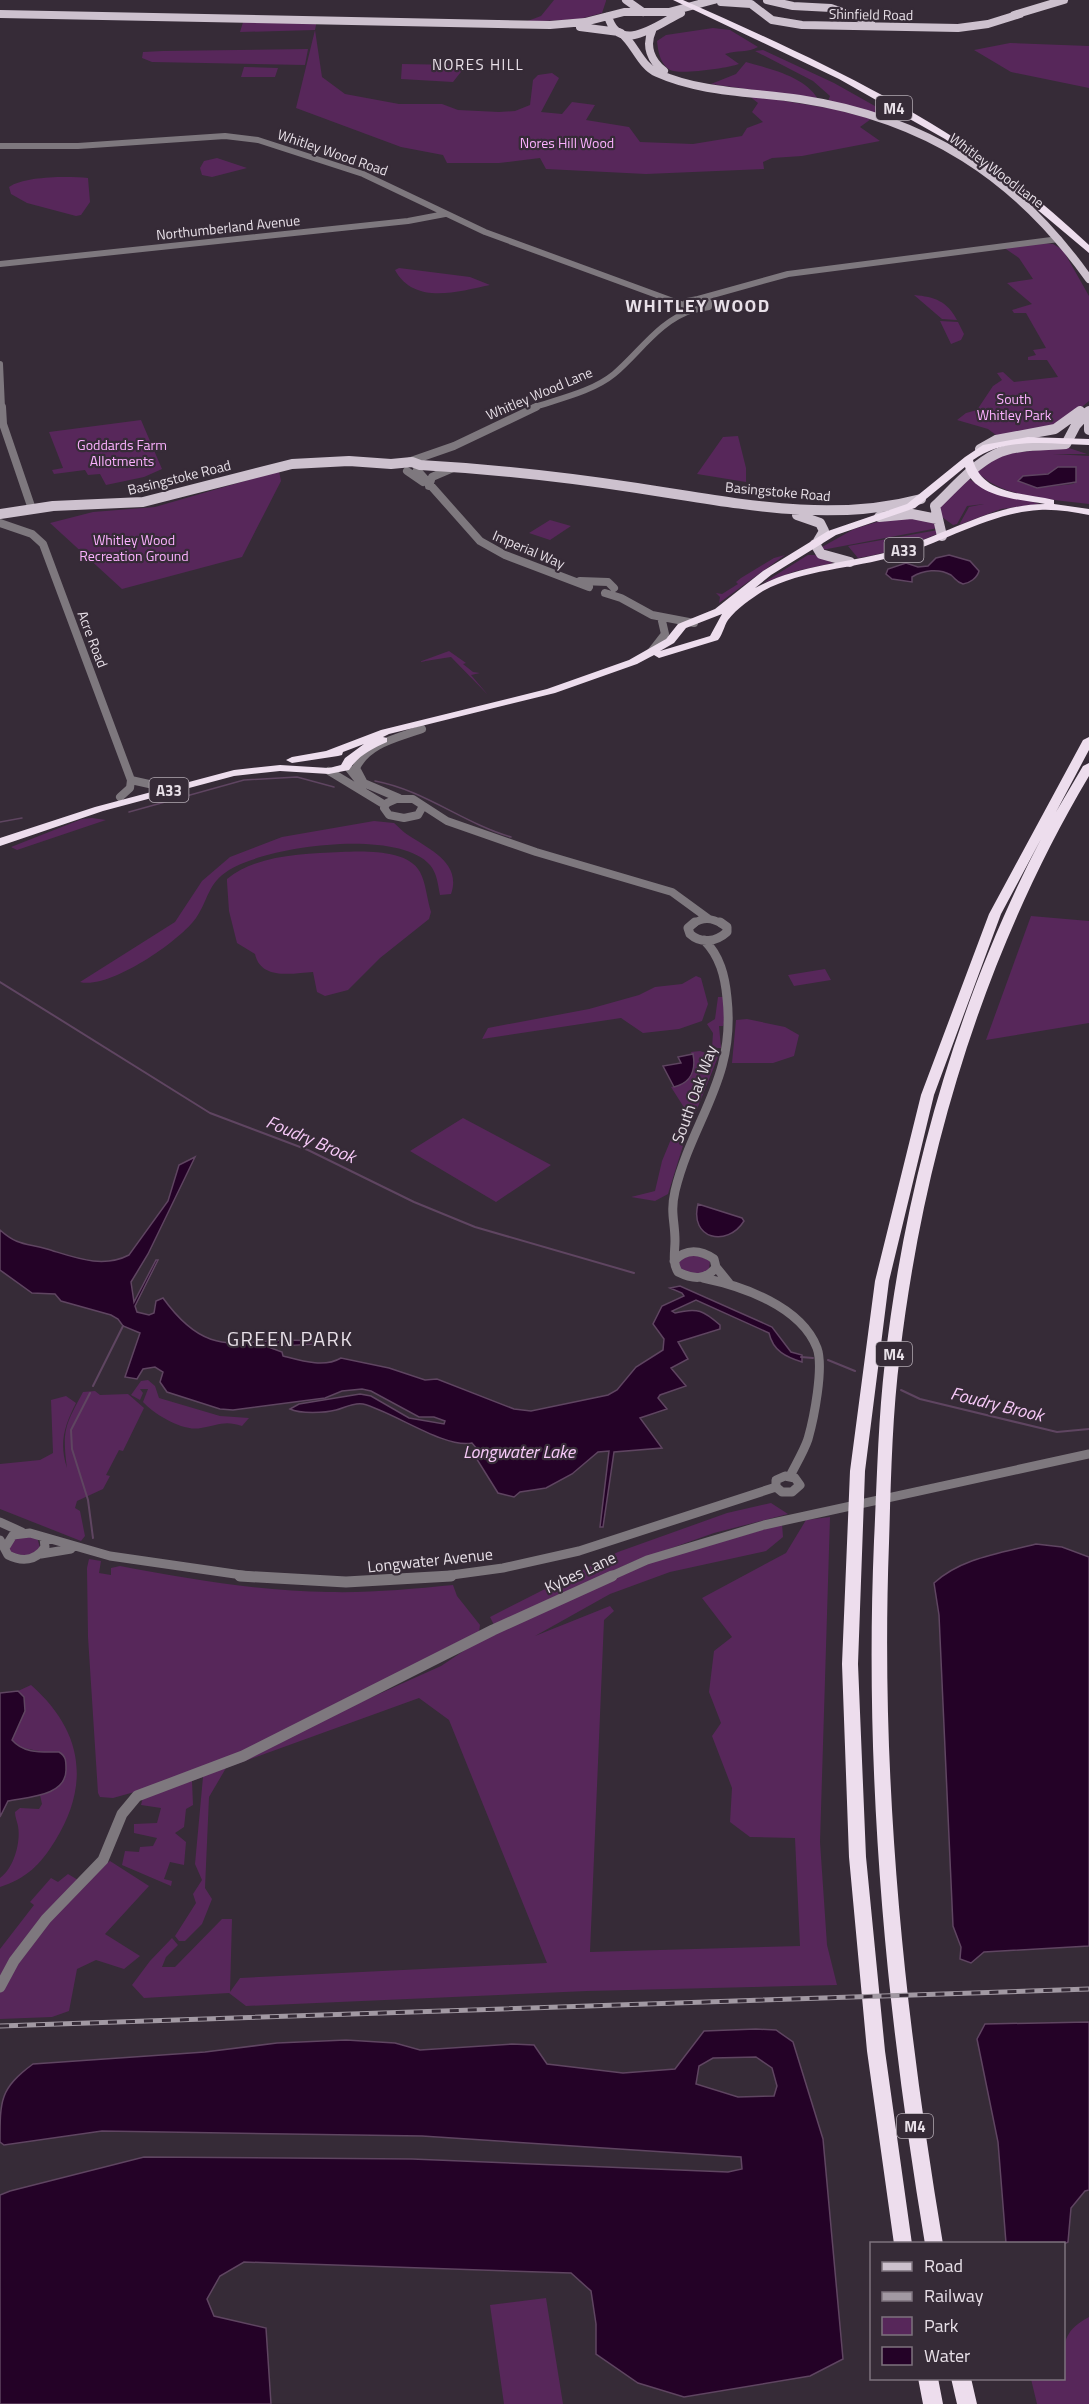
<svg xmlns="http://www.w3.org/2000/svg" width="1089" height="2404" viewBox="0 0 1089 2404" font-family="'Titillium Web',sans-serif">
  <rect width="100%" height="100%" fill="#362b37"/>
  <path fill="#57275a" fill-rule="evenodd" d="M554,0H606V1L602,13L580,19L525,22L541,16Z
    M244,19L317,20L315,30L322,77L345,94L399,104H442L458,110L499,112L515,111L530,105L533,80L538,75L552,73L559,78L541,112L562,114L572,102L595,105L586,120L629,127L640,142L693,144L742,136L747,128L763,122L752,112L758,103L748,95L834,109L871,119L860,127L880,141L802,156L772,158L763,162L764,169L646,174L546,169L540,158L499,163H447L443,155L401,147L296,108L315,30L240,32Z
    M713,28L730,30L758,47C748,53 737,50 725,54L739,64C728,68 680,75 670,70C660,64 658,51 657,41L666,35Z
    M1010,43L1089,46V88L1011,72L974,50Z
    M308,49L305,65L152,62L142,58L143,52L163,51Z
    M763,50L834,83L898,119L828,101L830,96L813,81L755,51Z
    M746,62C770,69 804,76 818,99L711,84L736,74Z
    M402,64L461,65L464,68L453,82L401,79Z
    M244,67L278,68L275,77H241Z
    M217,158L247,168L212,177L202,175L200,168L204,161Z
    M88,178L90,202L81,215L76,216L27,203L11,194L9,187C25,176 68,176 88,178Z
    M1043,243L1053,244L1063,250L1089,296V401L1059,426L1000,438L988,429L957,420L966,413L977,410L993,386L1002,380L997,373L1003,372L1014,382L1058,377L1047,360H1028V357L1036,355L1033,350L1046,348L1026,313H1014L1012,310L1032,304L1007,283L1033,279L1019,258L1003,247Z
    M399,268L470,277L490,285C457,292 414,305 395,270Z
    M914,295C935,297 947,301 957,320L942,319Z
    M940,321L958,322L964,334L961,340L951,344Z
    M141,420L162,469L144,477L106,485L100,474L88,475L85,470L54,474L52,470L63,468L49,432Z
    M738,436L746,468V482L697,474L723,437Z
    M1066,447L1087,454H1053L1089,456V504C1053,499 1004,499 977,472L1002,454ZM1076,467V482L1073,484L1037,488L1023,476H1037Z
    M279,471L281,481L242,557L122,589L50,523L93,512L155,507Z
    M969,479L982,487L1040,504L1001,509L959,525L969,507L984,504L967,506L957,524L953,525L942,517L939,509L941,504Z
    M893,517L931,521L938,528L822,550V547L854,529Z
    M550,520L571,526L550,540L529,533Z
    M938,530L937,534C911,545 886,554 858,558L848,546Z
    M785,555L719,603L720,597L716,593L722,594L738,584L736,582L741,578L774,558Z
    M808,555H815L833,563L796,571L763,583Z
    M449,651L466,663L463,664L473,672L480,673L471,675L488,695L451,657L419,662Z
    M92,818L106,820L17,850L11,847L82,819Z
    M374,821L394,823C399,827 403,832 408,835C429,849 462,863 451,894L440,895C438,885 437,873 430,865C397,828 268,846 229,870C207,884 209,899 196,918C180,941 109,990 80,982L175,922L202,881L230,857L282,837Z
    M341,852C363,851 408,849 420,872C426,883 427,900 431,912L429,919L380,958L348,990L325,996L317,992L313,972C294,973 261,981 255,954L237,943L229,911L227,882V879C258,854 304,854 341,852Z
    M1031,916L1089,921V1023L986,1040Z
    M825,969L831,980L794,986L788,975Z
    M696,976L701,978L708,1004L702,1021L679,1029L643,1033L621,1018L482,1039L488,1028L589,1009L639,995L655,987L682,984Z
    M718,997H723L725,1019L723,1026H719L721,1048H712L713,1033L707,1024L715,1019Z
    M747,1019L785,1027L799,1035L794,1056L773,1063H732L736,1020Z
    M700,1051L718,1057L695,1114L686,1118L685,1109L671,1087C690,1083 699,1070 691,1052Z
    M463,1118L551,1165L496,1202L410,1151Z
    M681,1128L686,1136L668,1194L655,1201L631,1197L655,1191L662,1161L674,1132Z
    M693,1253L710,1261L709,1269L702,1274L680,1271L677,1261Z
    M148,1380L155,1386L159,1398L220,1416L249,1418L242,1426C225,1420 218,1425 201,1428C183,1432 154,1414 143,1402L148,1389H140L143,1393L140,1400L131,1395L141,1381Z
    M95,1391L100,1395L128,1394L144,1408L123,1451L119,1450L106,1475L110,1476L103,1489L77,1501L75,1508L80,1511L85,1536L81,1541L0,1509V1464L40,1460L53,1453L51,1400L66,1396L76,1403C64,1426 59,1444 67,1468C62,1430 65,1426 83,1392Z
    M771,1503L788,1514L714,1533L632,1562L494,1625L490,1617L618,1552L727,1513Z
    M830,1517L820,1842L827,1945L837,1985L587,1991L246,2006L229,1993L144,1998L132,1985L150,1961L172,1938L178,1945L166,1957L162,1967H175L222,1919H232L230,1992L240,1978L547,1963L449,1720L419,1698L226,1768L209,1797L205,1888L212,1899L202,1924L185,1941H179L175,1936L196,1903L193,1894L202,1880L195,1864L203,1777L192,1781L193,1805L186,1809L184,1827L175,1833L186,1842L184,1865L170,1862L164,1879L172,1881L171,1886L122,1865L125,1851L139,1852L140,1847L153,1846L157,1838L134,1833V1824L157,1823L161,1808L141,1805L145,1789L113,1798L100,1797L98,1793L88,1637L87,1568L89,1559L101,1561L99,1573L111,1575V1568L120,1566C189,1579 259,1591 329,1592C370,1593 412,1589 453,1585L457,1596L480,1625L479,1632L270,1743L441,1666L480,1640L632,1568L782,1524L783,1537L766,1551L670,1572L610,1594L535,1636L610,1606L614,1611L604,1620L590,1952L800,1946L795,1838L750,1837L730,1822L732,1788L712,1736L721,1723L709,1692L714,1651L732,1637L702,1598L786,1553L806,1520Z
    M16,1536L37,1537L40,1548L29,1556L10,1553L8,1543Z
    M31,1685C82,1730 91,1783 55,1841C40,1865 27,1878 0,1887V1878C14,1868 21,1842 18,1826C17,1821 15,1817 15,1812L20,1808L39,1809L42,1804L40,1795L48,1792L44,1752L18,1747L11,1740L24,1697L18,1691Z
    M110,1861L149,1886L105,1934L140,1956L124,1969L96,1960L77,1969L69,2011L52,2017L0,2019V1949L34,1905L30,1902L51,1878L58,1882L68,1874L83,1883Z
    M546,2298L563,2404H504L490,2305Z
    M1089,2317V2404H1037L1031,2379L1064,2378C1064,2348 1059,2333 1089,2317Z"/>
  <path fill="#240227" stroke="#5f4561" stroke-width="1.5" fill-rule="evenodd" d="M1058,467H1076V482L1037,488L1018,481L1023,476L1048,474Z
    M949,555L970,561L979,571C977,578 970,583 963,584C956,582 956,579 951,575C939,568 923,570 912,577V582L892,579L886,574L888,569L906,563L918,567L928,566L936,558Z
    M693,1054C696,1070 691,1083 674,1087L663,1066L681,1063L678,1057Z
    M195,1157L148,1254L131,1282L134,1302L156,1260H158L135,1306L137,1312L149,1315L154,1313L156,1301L163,1298C212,1366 242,1335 311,1341L316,1344C301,1344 290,1347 275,1345L271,1348L282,1352L283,1356C302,1361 324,1368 341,1358L389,1368L425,1380L437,1379L514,1409L531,1411L608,1395L617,1390L636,1367L663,1350L664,1339L653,1324L662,1306L684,1296L682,1293L670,1288L680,1286L772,1327L791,1352L802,1355V1362C786,1357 773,1351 769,1333L696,1300L672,1311L675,1313C698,1307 704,1311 720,1325V1329L678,1342L688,1359L671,1368L686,1386L660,1395L658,1398L667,1409L640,1418L662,1448L614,1452L603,1527H600L609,1451L598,1452L572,1474L546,1488L520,1492L514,1497L498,1493L473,1453L478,1450L472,1443C445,1449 392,1411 363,1404C354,1402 344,1408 336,1410C325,1413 300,1414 290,1409L299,1404L360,1394L371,1396L409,1418L444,1424L445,1421L434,1417H419L371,1391L362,1389L342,1391L325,1398L233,1410L220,1409L167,1392L160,1382L163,1372L155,1367L143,1369L137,1379L125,1377L140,1333L123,1326L118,1319L111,1315L61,1301L55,1294L32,1293L0,1270V1230C18,1246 26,1243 47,1249C74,1257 102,1269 129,1255L168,1201L179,1165Z
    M698,1204L742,1218L744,1221C727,1248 689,1239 698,1204Z
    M1036,1544L1062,1547L1089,1557V1946L984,1952L971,1963L960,1959L961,1947L953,1926L939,1615L934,1583C961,1558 1001,1553 1036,1544Z
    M18,1691L24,1697L25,1711L12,1740C24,1754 42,1752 59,1752C66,1756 66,1761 66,1769C67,1796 28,1797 8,1801L0,1817V1693Z
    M1089,2022V2190L1085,2191L1071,2208L1068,2242L1064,2244L1006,2243L998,2142L977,2039L985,2024Z
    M756,2029L776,2030L793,2042L823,2139L843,2359L810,2376L684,2397L638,2383L596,2354V2324L591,2291L571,2273L244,2262L220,2276L207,2299L214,2316L266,2328L271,2404H0V2195L10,2191L144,2157L412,2159L728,2172L742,2169L741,2157L422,2136L102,2131L4,2145L0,2142C0,2100 0,2088 33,2064L205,2052L277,2043L346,2040L395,2043L420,2050L512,2044L534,2045L547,2064L623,2073L675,2069L704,2031ZM756,2057L772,2068L777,2086L774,2096L738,2097L696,2084L699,2066L713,2058Z"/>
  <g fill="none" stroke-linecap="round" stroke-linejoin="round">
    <path stroke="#5f4561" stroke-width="1.5" d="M375,781C424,790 463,823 511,837
      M129,812L244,780L297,777L334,787
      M0,822L22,818"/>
    <path stroke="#5f4561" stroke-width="2" d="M0,982L210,1113L308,1150L414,1202L475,1227L634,1273
      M801,1357L813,1358
      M828,1360L855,1371
      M93,1386L123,1326
      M901,1390L920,1399L1057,1432L1089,1429
      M90,1393L71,1430L72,1449L88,1500L93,1538"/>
    <path stroke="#7e787e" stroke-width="6" d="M0,146H78L225,136L258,140L363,174L485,232L684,305
      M0,264L408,221L445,214
      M698,299L788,274L1059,239
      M698,299L709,302V307L693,310L684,305L687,301Z
      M0,364L2,408
      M532,408C558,399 592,392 614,374C639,353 660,320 693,310"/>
    <path stroke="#7e787e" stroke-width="8" d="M2,407L3,424L32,509
      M408,462L454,446L536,407
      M417,470L480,541L505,555L589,587
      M407,471L423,482
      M429,486L432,477L453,468
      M0,523L32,534L43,544L131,780L130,788L120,797
      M580,581L608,582L614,588
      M605,593L621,598L652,615L694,623
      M651,652L665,634L662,621
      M347,766L359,781L399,798
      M329,771L385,805
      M131,780L158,786
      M365,785L356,768C368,743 398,738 422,729
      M423,806L418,815L404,818L389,815L384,808L387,803L396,799H413L447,821L536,852L672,892L709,919
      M693,924C703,917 712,918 722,924"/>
    <path stroke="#7e787e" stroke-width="9" d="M695,922L688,928L690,934C701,944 716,942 727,932V927L720,922
      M704,940C720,956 725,976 727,998C736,1079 693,1118 675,1191C670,1213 675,1221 675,1241C675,1252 672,1262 678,1272C692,1279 706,1281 716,1267
      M674,1261C686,1248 701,1250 714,1259L716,1267L729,1283
      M703,1278C742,1286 801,1306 817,1348C824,1367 814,1418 808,1439C804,1451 796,1464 790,1476
      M785,1476L795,1478L800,1485L792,1492H782L776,1487V1480Z
      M0,1522L22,1532
      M0,1540L8,1555C22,1562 36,1561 45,1547L44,1538
      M5,1548L13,1535L30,1533L110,1556L256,1577
      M41,1554L71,1549
      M437,1577L503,1568L579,1551L776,1487
      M609,1577L647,1560L764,1525L1089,1454"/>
    <path stroke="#7e787e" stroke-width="11" d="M240,1576L346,1582L451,1576
      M0,1987L14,1961L46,1919L103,1860L122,1814L137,1796L243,1756L493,1630L612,1576"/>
    <path stroke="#cdc1ce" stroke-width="8" d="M626,0L643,12
      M767,0L793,6L831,8L871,22
      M721,2L751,4L772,20L802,25L958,28L988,24L1020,14
      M0,14L550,25L585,22L624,12H669L714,0
      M1014,15L1064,0
      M608,16C619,57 661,22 681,13
      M580,27L619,32
      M652,31C645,46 651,61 664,71
      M621,33C635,44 640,65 657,73C701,93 754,92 800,99C925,118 1016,176 1089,279"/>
    <path stroke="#cdc1ce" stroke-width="10" d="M1089,419V430
      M980,449L996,440L1055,429L1080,411
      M420,465C493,469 565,477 637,488C732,502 827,524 921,499
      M0,514L53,506L143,502L292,464L349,461L391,464L412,462L420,465
      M797,515L820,523L824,531L818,541
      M879,517L912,514L937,519
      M942,536L935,506C953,489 973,465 996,454C1017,444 1044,446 1066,444L1076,425L1089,411
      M815,544L821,554L850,562"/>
    <path fill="#eddded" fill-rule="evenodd" d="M673,0H683C793,49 905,99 1002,171C1032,194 1061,219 1089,245V253L995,174L945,139L839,79Z
      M1028,437L1089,439V445C1051,444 1005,436 973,460C982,495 1025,493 1054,500V504L1089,509V515C1072,512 1056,509 1039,510C989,513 943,543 896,556C852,569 804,569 763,591C751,599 737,608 728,620C724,626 723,634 718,640L659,658L654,655L637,664L555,693L389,734L383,737L387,738V742C371,749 358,756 349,770L329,774L280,771L234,776L103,811L0,846V838L95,807L234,770L280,765L329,768L341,765L345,758L364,744L343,752L342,755L338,756L292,763L286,760L292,757L326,751L381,730L547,689L629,660L666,639L678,624L715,609L763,571L828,531L907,504L965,457L983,445ZM965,467C974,498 1019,499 1045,504C990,504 940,538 888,552C843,564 797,565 755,588L771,575L836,535L915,508ZM722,614L710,636L660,651L674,643L686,628Z
      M1089,737V750L1056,812L1083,766L1089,763V776C985,951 924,1152 900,1354C892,1417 891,1480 889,1543C880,1779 904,2011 943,2244H925C886,2010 864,1777 874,1541C877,1481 878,1421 885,1361C905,1183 958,998 1041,839L1001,914L934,1095L889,1281L865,1471L858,1664L866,1857L885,2051L912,2244H894L867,2051L849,1857L842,1664L850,1471L875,1281L921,1095L989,914L1083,740Z
      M918,2378H938L943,2404H923Z
      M951,2378H971L977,2404H957Z"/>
    <g stroke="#a299a3" stroke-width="5">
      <path id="rail" d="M0,2026L1089,1989"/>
    </g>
    <use href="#rail" stroke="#362b37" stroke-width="3" stroke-dasharray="9" stroke-linecap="butt"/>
  </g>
  <g text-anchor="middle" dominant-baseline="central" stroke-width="4.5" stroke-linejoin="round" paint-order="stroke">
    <g font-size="14" fill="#e8e0e8" stroke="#362b37">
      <text transform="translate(871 14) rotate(1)">Shinfield Road</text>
      <text transform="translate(333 152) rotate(19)">Whitley Wood Road</text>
      <text transform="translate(997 170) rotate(37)">Whitley Wood Lane</text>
      <text transform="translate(228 227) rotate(-6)">Northumberland Avenue</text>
      <text transform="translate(539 393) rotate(-23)">Whitley Wood Lane</text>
      <text transform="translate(179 477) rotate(-14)">Basingstoke Road</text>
      <text transform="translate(778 491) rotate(5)">Basingstoke Road</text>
      <text transform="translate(529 549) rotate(23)">Imperial Way</text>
      <text transform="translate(93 639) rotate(69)">Acre Road</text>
    </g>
    <g font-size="14" fill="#fcb1ff" stroke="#362b37">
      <text x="567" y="142">Nores Hill Wood</text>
      <text x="1014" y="398">South<tspan x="1014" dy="16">Whitley Park</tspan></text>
      <text x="122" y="444">Goddards Farm<tspan x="122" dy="16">Allotments</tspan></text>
      <text x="134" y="539">Whitley Wood<tspan x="134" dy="16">Recreation Ground</tspan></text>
    </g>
    <g font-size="15" letter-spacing="1.5" fill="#e8e0e8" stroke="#362b37">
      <text x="478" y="64">NORES HILL</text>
    </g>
    <g fill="#362b37" stroke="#b3aab3" stroke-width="1.5">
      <rect x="876" y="96" width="36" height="24" rx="4.5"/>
      <rect x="884.5" y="538" width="39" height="24" rx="4.5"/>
      <rect x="149.5" y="778" width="39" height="24" rx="4.5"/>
      <rect x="876" y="1342" width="36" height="24" rx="4.5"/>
      <rect x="897" y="2114" width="36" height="24" rx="4.5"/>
    </g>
    <g font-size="15" font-weight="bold" fill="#e8e0e8">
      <text x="894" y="108">M4</text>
      <text x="904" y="550">A33</text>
      <text x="169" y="790">A33</text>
      <text x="894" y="1354">M4</text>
      <text x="915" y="2126">M4</text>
    </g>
    <g font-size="16" fill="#e8e0e8" stroke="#362b37">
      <text transform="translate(694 1094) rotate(-70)">South Oak Way</text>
      <text transform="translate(430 1560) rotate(-6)">Longwater Avenue</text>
      <text transform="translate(580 1572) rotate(-25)">Kybes Lane</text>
    </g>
    <g font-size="18" font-weight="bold" letter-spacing="1.5" fill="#e8e0e8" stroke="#362b37">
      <text x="698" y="305">WHITLEY WOOD</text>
    </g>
    <g font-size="18" font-style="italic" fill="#f7c9f8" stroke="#362b37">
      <text transform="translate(311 1139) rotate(23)">Foudry Brook</text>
      <text transform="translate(997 1404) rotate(14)">Foudry Brook</text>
      <text x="519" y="1451">Longwater Lake</text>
    </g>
    <g font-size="20" letter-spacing="1.5" fill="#e8e0e8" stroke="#362b37">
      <text x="290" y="1338">GREEN PARK</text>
    </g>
  </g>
  <rect x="870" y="2242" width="195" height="138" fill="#362b37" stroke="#7d737e" stroke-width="1.5"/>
  <rect x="882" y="2262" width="30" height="9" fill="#cdc1ce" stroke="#7d737e" stroke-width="1.5"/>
  <text x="924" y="2272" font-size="18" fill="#e8e0e8">Road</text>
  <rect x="882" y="2292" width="30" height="9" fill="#a299a3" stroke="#7d737e" stroke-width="1.5"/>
  <text x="924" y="2302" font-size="18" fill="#e8e0e8">Railway</text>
  <rect x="882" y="2317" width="30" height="18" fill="#57275a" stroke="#7d737e" stroke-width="1.5"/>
  <text x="924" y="2332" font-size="18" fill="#e8e0e8">Park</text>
  <rect x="882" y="2347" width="30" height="18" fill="#240227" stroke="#7d737e" stroke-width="1.5"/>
  <text x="924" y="2362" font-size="18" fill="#e8e0e8">Water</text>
</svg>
